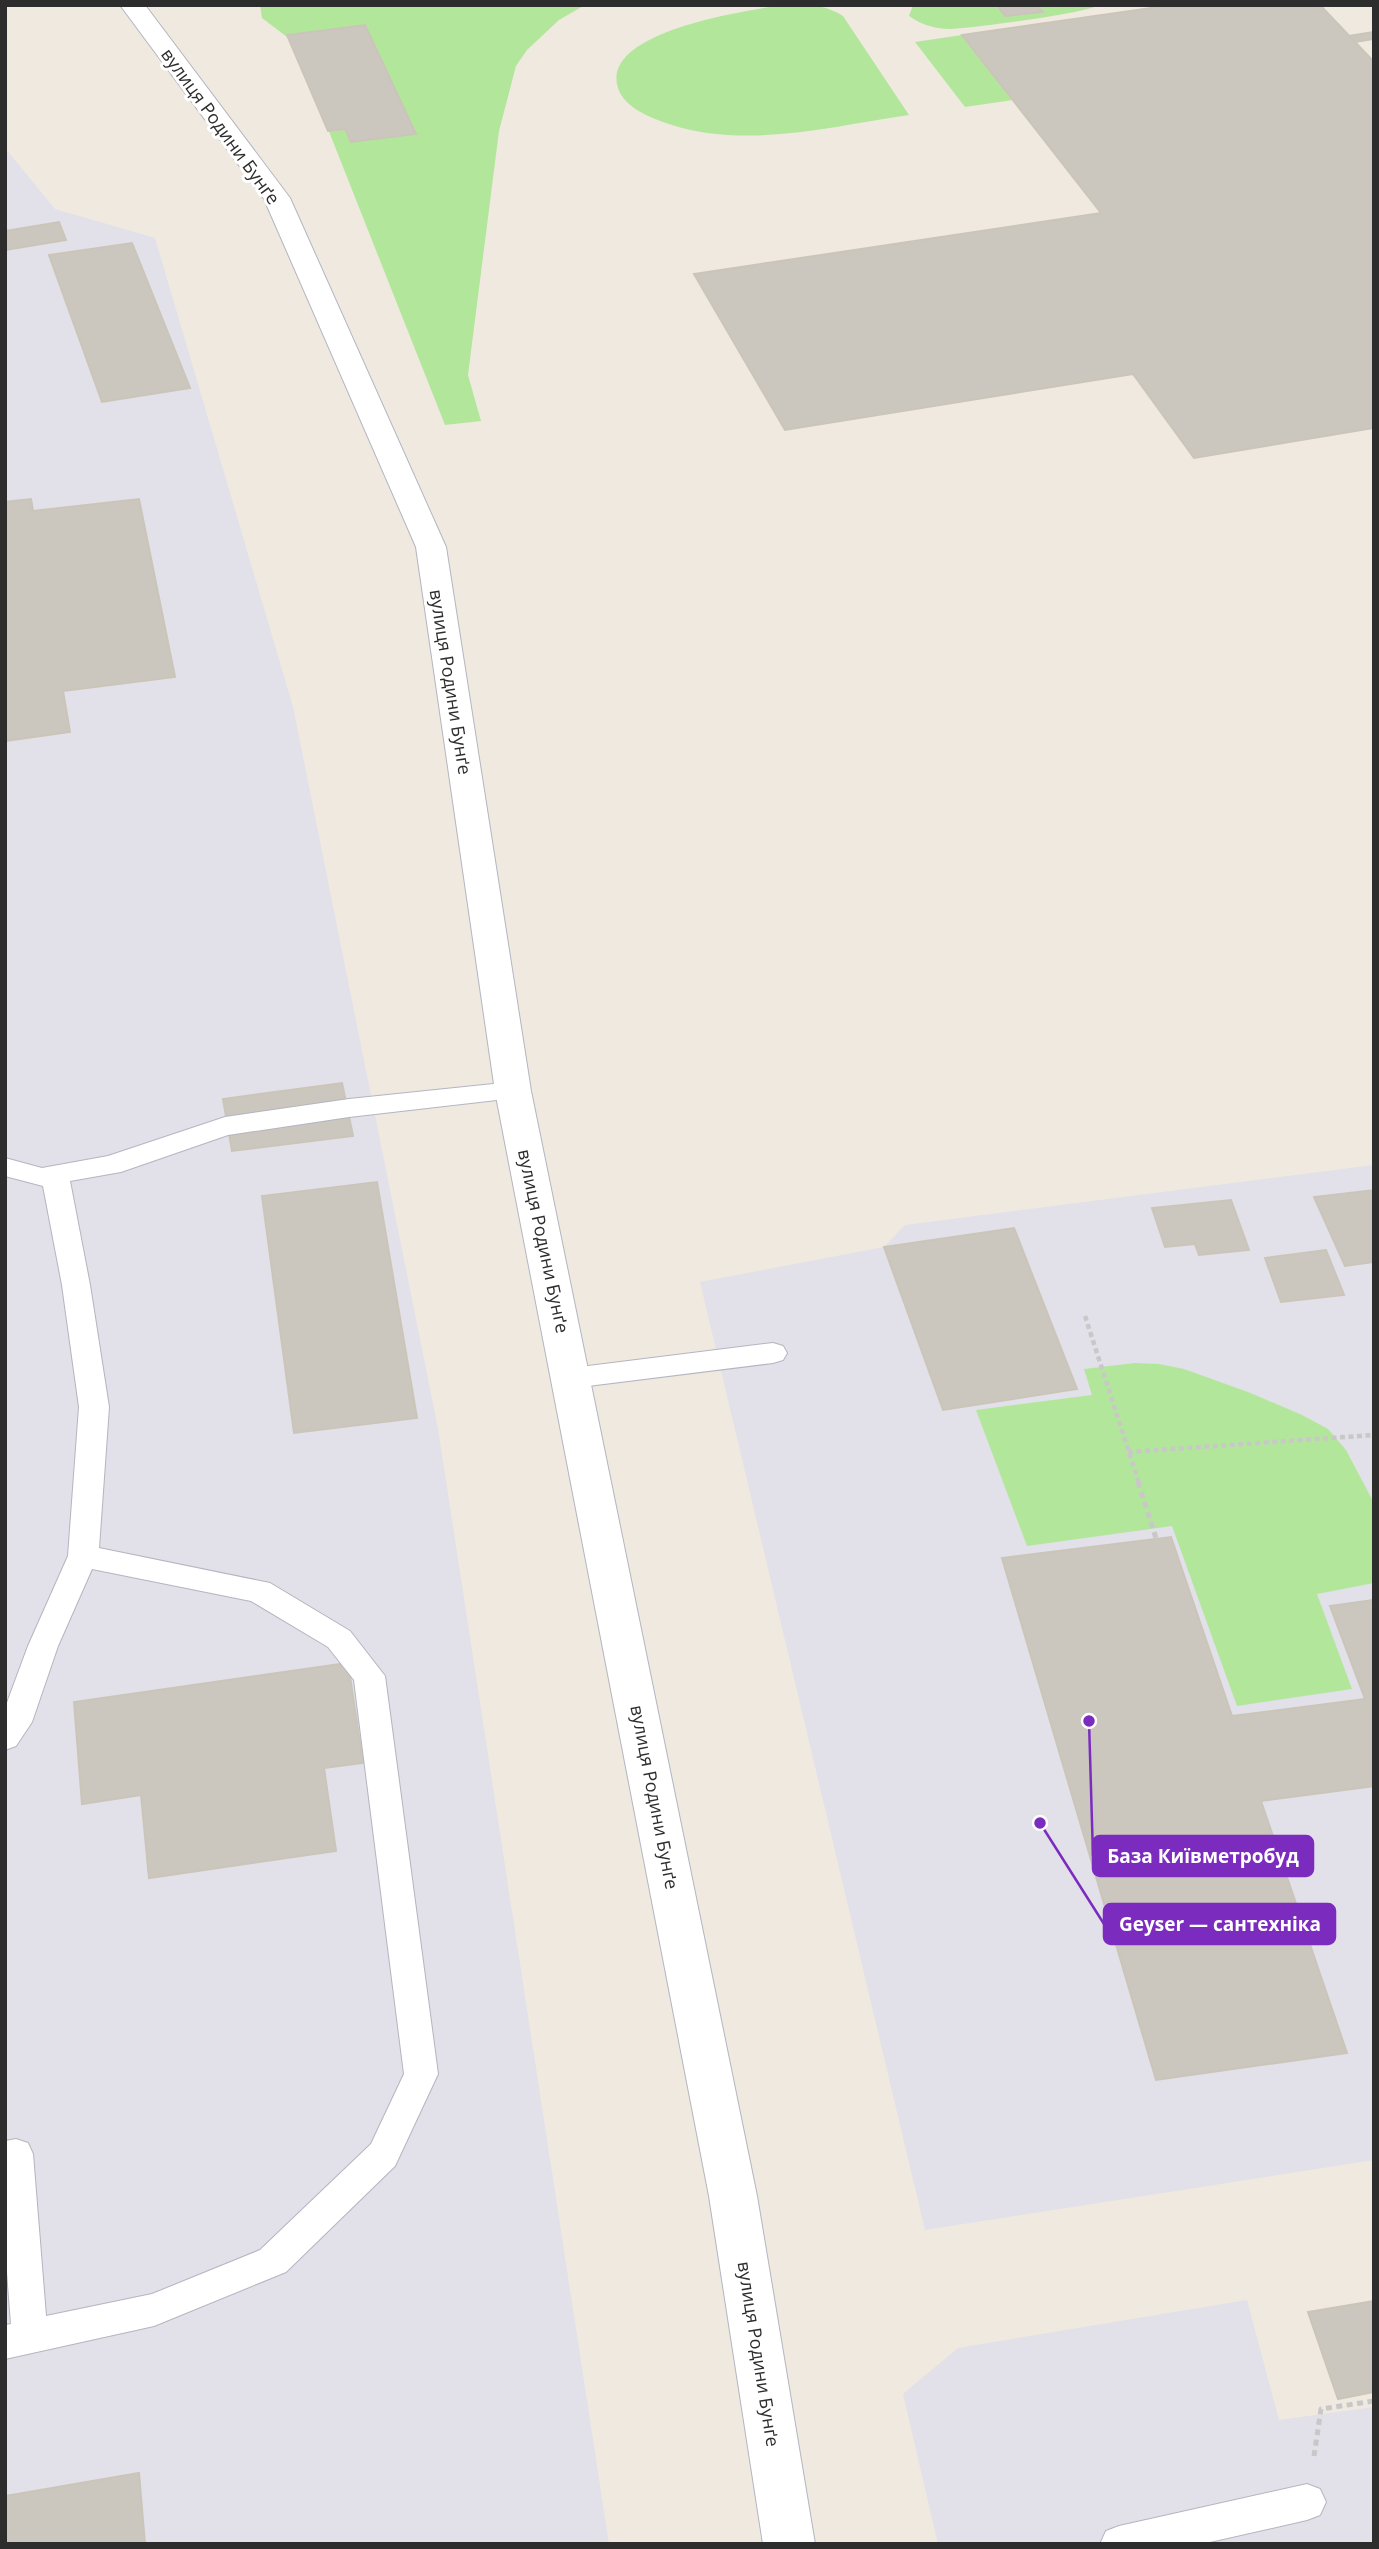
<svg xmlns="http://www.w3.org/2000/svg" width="1379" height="2549" viewBox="0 0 1379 2549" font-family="'Open Sans',sans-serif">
  <rect width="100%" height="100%" fill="#efe9e0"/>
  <path fill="#e2e0e8" d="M5,148L55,209L155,238L293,707L438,1429L609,2544H5Z
    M1374,1165V2160L925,2230L700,1282L884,1247L905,1225Z
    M1247,2300L1279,2420L1374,2407V2544H938L903,2394L958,2348Z"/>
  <path fill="#b2e79b" d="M260,5H585L559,20L527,50L516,66L499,131L468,375L481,421L445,425L328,129H345L352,142L415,134L262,18Z
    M782,5C805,5 824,3 843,16L909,115C833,126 748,149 672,125C653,119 624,108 618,88C600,31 746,11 782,5Z
    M913,5H1099C1088,13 968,29 949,29C935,29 920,24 909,16Z
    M962,35L1013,100L965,107L915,42Z
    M1135,1363L1159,1364L1184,1369L1248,1392L1302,1415L1328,1429L1346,1450L1374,1503V1583L1317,1594L1352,1689L1237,1706L1172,1526L1027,1546L976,1410L1092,1395L1084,1369Z"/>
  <path fill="#cbc7be" stroke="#cbc5b9" stroke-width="2" d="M997,5H1036L1043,12L1005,16Z
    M1172,5H1320L1374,62V428L1194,458L1133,374L785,430L694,274L1101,213L962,35Z
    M365,25L416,134L351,142L345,129L328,131L287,35Z
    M1374,32V39L1355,42L1349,36Z
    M59,222L66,240L5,250V231Z
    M132,243L190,388L102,402L49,255Z
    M31,499L33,511L139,499L175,677L63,691L70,732L5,741V502Z
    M342,1083L353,1136L232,1151L223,1099Z
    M377,1182L417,1418L294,1433L262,1196Z
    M1374,1190V1262L1345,1266L1314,1197Z
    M1231,1200L1249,1250L1199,1255L1195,1244L1165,1247L1152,1208Z
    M1014,1228L1077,1389L943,1410L884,1247Z
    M1326,1250L1344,1295L1281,1302L1265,1258Z
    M1171,1537L1232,1716L1365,1699L1330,1606L1374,1600V1786L1261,1801L1347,2053L1156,2080L1002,1558Z
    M348,1663L363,1763L324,1768L336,1851L149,1878L141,1795L82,1804L74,1702Z
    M1374,2301V2392L1338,2399L1308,2312Z
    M139,2473L145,2544H5V2496Z"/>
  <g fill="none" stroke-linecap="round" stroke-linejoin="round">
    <g stroke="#b3b5c1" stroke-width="2">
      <path id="service" d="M513,1082L522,1085L526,1091L522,1097L349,1117L228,1135L121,1172L70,1181L90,1285L109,1407L99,1548L270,1583L350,1631L385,1676L438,2074L395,2166L286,2272L154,2326L5,2359V2325L11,2324L5,2246V2141L16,2139L28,2143L33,2154L46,2316L152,2294L260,2250L371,2144L404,2074L354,1680L328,1647L251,1601L92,1569L58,1646L32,1722L16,1746L5,1750V1708L28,1646L68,1556L79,1407L62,1285L43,1186L5,1176V1158L42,1168L108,1156L225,1117L349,1099Z
        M773,1343L783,1346L787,1353L783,1360L773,1363L572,1388L562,1385L558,1378L562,1371L572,1368Z
        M1307,2484L1320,2489L1326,2502L1320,2515L1307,2520L1201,2544H1100L1106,2531L1119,2526Z"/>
    </g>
    <g stroke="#b3b5c1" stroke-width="2">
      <path id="minor" d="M120,5H145L290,198L446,547L531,1091L757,2196L815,2544H763L709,2196L495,1091L416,547L264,199Z"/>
    </g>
    <path stroke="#c8c8c8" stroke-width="4.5" stroke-dasharray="5 3.5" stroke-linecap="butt" d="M1085,1316L1139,1483
      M1128,1452L1374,1435"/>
    <path stroke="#c8c8c8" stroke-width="5" stroke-dasharray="6 4.5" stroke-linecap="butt" d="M1138,1482L1156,1538
      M1314,2456L1321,2409L1374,2401"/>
    <use href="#service" fill="#fff" fill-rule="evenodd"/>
    <use href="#minor" fill="#fff" fill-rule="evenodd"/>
  </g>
  <g text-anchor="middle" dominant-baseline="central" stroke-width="6" stroke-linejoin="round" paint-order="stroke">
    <g font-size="18" fill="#2d2d2d" stroke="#fff">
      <text transform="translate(221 126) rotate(54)">вулиця Родини Бунґе</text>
      <text transform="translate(451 682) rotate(81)">вулиця Родини Бунґе</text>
      <text transform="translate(544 1241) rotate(78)">вулиця Родини Бунґе</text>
      <text transform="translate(655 1797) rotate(79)">вулиця Родини Бунґе</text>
      <text transform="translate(759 2354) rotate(81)">вулиця Родини Бунґе</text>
    </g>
  </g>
  <path fill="none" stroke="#7b2cbf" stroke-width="2.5" d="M1089 1721L1093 1856M1040 1823L1104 1924"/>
  <g fill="#7b2cbf" stroke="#fff" stroke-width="2.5">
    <circle cx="1089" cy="1721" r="7"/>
    <circle cx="1040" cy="1823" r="7"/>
  </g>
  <g fill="#7b2cbf" stroke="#7b2cbf" stroke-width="2.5">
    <rect x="1093" y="1836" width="220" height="40" rx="7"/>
    <rect x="1104" y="1904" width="231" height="40" rx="7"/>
  </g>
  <g font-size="19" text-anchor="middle" font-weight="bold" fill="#fff">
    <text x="1203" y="1863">База Київметробуд</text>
    <text x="1220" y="1931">Geyser — сантехніка</text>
  </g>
  <rect width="1379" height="2549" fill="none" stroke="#2d2d2d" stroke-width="14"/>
</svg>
